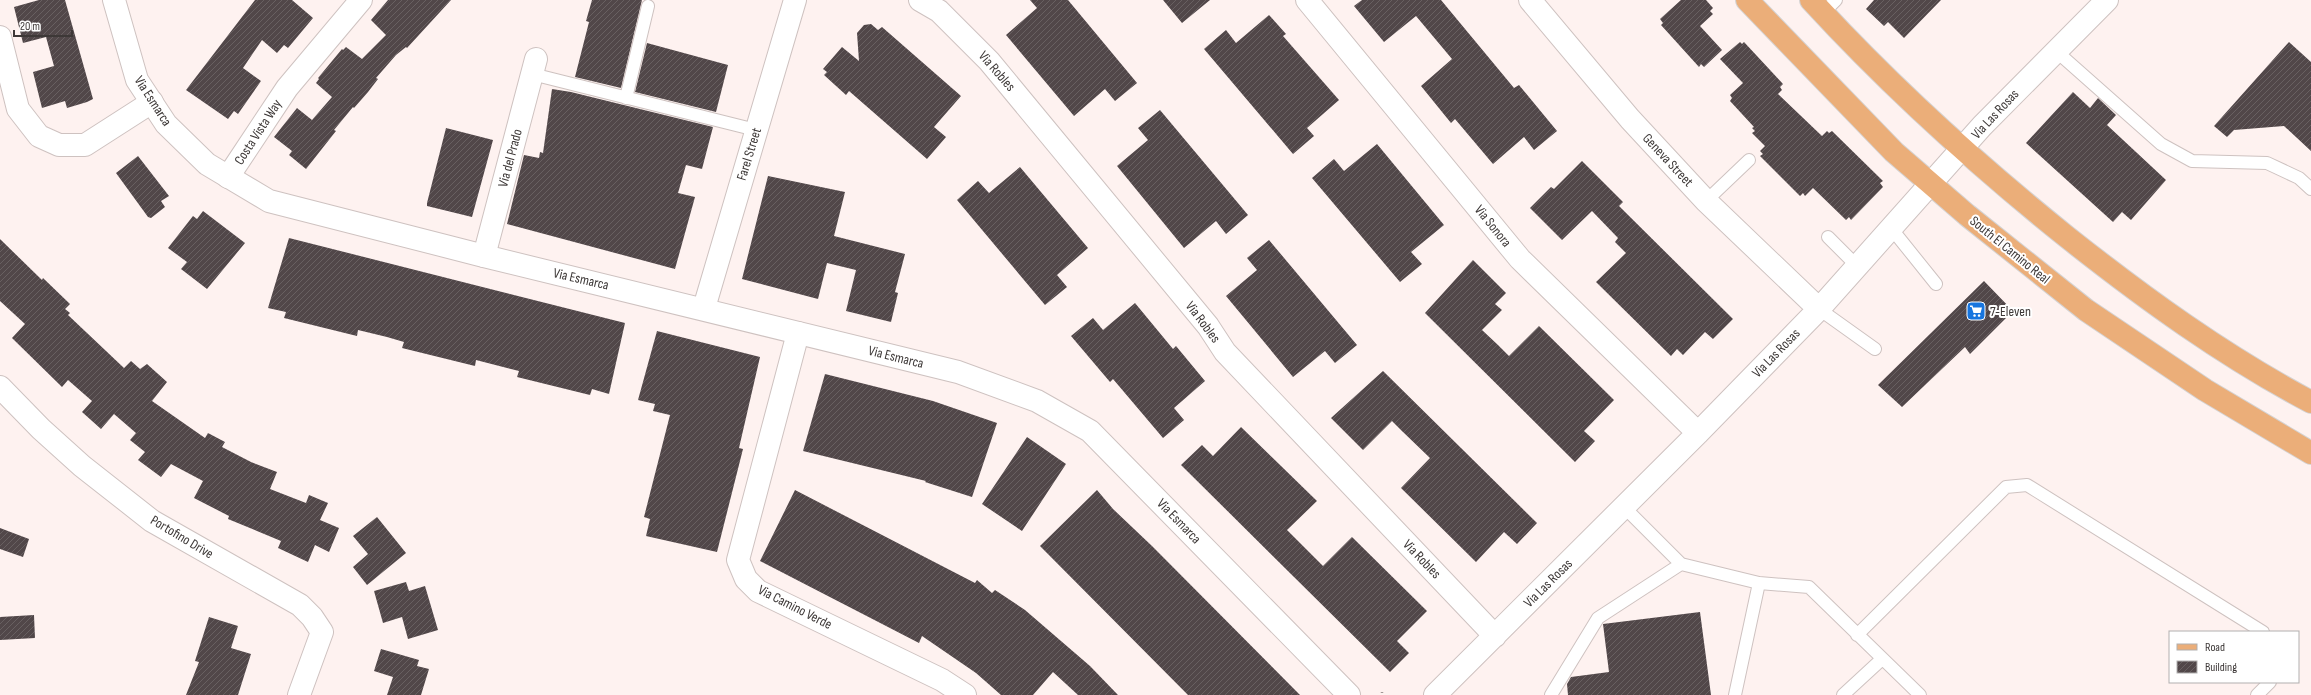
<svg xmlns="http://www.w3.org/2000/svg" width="2311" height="695" viewBox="0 0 2311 695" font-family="'Sofia Sans Condensed',sans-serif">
  <defs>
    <pattern id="building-hatch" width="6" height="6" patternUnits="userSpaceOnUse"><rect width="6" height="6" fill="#514749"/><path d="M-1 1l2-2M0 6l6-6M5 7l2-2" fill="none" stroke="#686061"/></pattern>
  </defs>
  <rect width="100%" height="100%" fill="#fef2f0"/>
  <path fill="url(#building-hatch)" d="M39,0H65L93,99L87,102L67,108L65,101L42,108L33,72L54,66L46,37L23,43L14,7Z
    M255,0H292L313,18L288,48L284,45L277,53L262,40L243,68L261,81L238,114L234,111L228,119L186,90Z
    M388,0H451L407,48L406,47L396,55L376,78L378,79L368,92L354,108L353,107L334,130L336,131L306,169L289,155L292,151L274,137L297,108L312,120L332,97L316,83L319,79L318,78L342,49L343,50L346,47L362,59L386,35L371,20Z
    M592,0H642L621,88L575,77L589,22L586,21Z
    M1030,0H1068L1137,83L1115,101L1105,89L1074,116L1006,35L1037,8Z
    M1163,0H1210L1182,23Z
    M1362,0H1441L1514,88L1519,85L1557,131L1534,150L1524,137L1493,164L1455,119L1451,123L1421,86L1452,59L1416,16L1384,42L1354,6Z
    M1681,0H1706L1713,8L1710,11L1713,14L1700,26L1722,50L1704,67L1701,64L1699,67L1661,25L1663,23L1660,19Z
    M1874,0H1941L1904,38L1888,22L1884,26L1866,9Z
    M1269,15L1286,34L1283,36L1339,100L1307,128L1314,136L1293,154L1204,49L1226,30L1236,43Z
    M871,24L878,30L882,27L961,96L934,127L946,137L927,159L849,91L846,95L824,75L827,72L823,69L842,47L859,61L857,33L864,25Z
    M1740,42L1742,44L1744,42L1783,84L1780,87L1782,90L1778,94L1822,136L1827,131L1829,133L1832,131L1883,181L1880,183L1883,187L1851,220L1849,217L1846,220L1813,188L1805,196L1803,193L1800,196L1760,156L1763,154L1760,151L1765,146L1752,133L1755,131L1752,128L1754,127L1730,101L1732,98L1730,95L1743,83L1720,59Z
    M2289,42L2311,62V151L2284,126L2234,130L2227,137L2214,126Z
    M647,43L728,65L716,112L635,92Z
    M552,89L571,92L713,127L702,169L686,165L678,193L695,197L675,269L507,224L524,155L539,158L540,152L543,153Z
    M2073,92L2090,108L2098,98L2116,115L2107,125L2166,180L2131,220L2122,212L2113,222L2026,143Z
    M1160,110L1248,215L1226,234L1216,221L1184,248L1117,166L1148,140L1138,128Z
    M446,128L493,140L472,217L427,206V203Z
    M1377,144L1444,225L1411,252L1422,264L1400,282L1312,178L1334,159L1344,171Z
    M138,156L169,196L161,201L165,207L151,218L148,217L116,173Z
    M1582,161L1623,202L1619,206L1733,319L1713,339L1705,332L1683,355L1677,349L1671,356L1596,282L1626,253L1615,242L1618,238L1592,211L1562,240L1530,208L1551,187L1554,189Z
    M1020,167L1088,248L1057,275L1067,287L1045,305L957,200L978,181L989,193Z
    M768,176L845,192L834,236L905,254L895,292L898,293L891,322L846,311L856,270L827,263L818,299L742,279Z
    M203,211L245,243L207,289L181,269L187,262L168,248L193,216L197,219Z
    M289,238L625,323L609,394L592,389L590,395L517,377L519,371L476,360L475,366L402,348L404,342L387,337L358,330L357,336L284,318L286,312L268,308Z
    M0,239L42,280L43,278L70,304L65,309L70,313L68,315L124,368L131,361L140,369L147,364L167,382L152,401L205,438L208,433L225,442L222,447L251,462L277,472L270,489L306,503L309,495L328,503L320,520L339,528L329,552L315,545L308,562L278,548L281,541L228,519L229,516L194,498L203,481L171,464L161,477L138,460L145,452L130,440L136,433L114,414L101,429L82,412L92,401L68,380L62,387L12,338L25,324L0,301Z
    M1269,240L1357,345L1335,363L1325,351L1293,377L1226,296L1257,270L1247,258Z
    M1473,260L1506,293L1495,304L1502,310L1482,330L1498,345L1509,356L1539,326L1614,400L1584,431L1595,441L1575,462L1425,313Z
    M1984,281L2013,311L1970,354L1965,347L1902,407L1878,385Z
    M1135,303L1173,349L1176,346L1205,381L1174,408L1184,420L1163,438L1113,379L1110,382L1071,336L1093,318L1103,330Z
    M657,331L760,357L739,448L743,449L717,552L646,536L650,519L644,517L670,415L653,411L655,404L638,400Z
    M1383,371L1537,523L1517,544L1504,532L1476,562L1401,488L1430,458L1403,432L1392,421L1363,450L1331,418Z
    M825,374L933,401L997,423L972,497L925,482L926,481L803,451Z
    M1241,427L1317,501L1287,530L1323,566L1352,537L1427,611L1397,641L1409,653L1390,672L1181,465L1202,445L1213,456Z
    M1027,437L1066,464L1022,531L982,504Z
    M795,490L975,583L977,580L992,593L995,590L1025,610L1090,666L1118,695H1078L1053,672L1033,695H1001L976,673L922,636L919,643L760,561Z
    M1097,490L1113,509L1152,546L1300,695H1188L1040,546Z
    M377,517L406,553L367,585L353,567L368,554L353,536Z
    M0,528L29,539L23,557L0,549Z
    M406,582L409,591L425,586L438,630L408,639L402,617L383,623L374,591Z
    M1700,612L1711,695H1568L1567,684L1571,677L1609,672L1603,624Z
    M34,615L35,638L0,640V617Z
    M209,617L238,626L231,648L251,654L238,695H186L199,662L195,661Z
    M381,649L419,660L417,666L429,669L421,695H387L393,677L374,671Z"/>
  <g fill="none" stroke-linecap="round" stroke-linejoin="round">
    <g stroke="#cec2c0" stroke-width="14">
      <path id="service" d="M1823,13L1836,0
        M2056,51L2161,144L2192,161L2267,163L2299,178L2311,189
        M532,74L756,130
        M626,98L648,6
        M1706,201L1749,160
        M1891,228L1936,284
        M1828,237L1857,266
        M1819,309L1875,349
        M1624,507L1681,564L1759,583L1735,695
        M1759,583L1809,587L1920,695
        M1857,635L2006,487L2027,485L2263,632
        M1551,695L1598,618L1681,564
        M1843,695L1882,659
        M2257,695L2270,682"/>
    </g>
    <g stroke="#cec2c0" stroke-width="24">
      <path id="minor" d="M920,0L939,11L989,61L1208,326L1225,352L1495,636
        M1307,0L1520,259L1698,433
        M1530,0L1630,119L1706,201L1819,309
        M0,37L18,109L39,136L59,145H85L152,102
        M228,177L287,88L361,0
        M484,256L536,59
        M704,308L795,0
        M798,333L738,560L746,579L758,591L942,680L965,695
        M0,387L41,429L82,466L152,521L300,605L312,617L322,632L299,695
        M1435,695L1698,433L1819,309L1982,126L2107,0"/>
    </g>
    <g stroke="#cec2c0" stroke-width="24">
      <path id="tertiary" d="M114,0L137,80L166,124L207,164L269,201L484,256L958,372L1037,401L1090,431L1349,695"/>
    </g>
    <g stroke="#d4d3d3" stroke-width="24">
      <path id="primary" d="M1747,0L1894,152L1967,215L2086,310L2205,390L2311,453
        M1811,0C1890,86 1976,164 2067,237C2144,298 2224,356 2311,402"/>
    </g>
    <path stroke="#a09896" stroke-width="2.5" stroke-dasharray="1 3" stroke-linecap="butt" d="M1382,692V695"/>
    <use href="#service" stroke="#fff" stroke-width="12"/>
    <use href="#minor" stroke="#fff" stroke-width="22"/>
    <use href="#tertiary" stroke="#fff" stroke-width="22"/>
    <use href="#primary" stroke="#ebae79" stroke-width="22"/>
  </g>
  <defs>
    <g id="supermarket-square" transform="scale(1)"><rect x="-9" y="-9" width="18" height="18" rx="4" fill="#1775de" stroke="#fff"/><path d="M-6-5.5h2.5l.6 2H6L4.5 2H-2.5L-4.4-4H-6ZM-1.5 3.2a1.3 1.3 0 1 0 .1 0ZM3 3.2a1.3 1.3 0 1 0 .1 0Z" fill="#fff"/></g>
  </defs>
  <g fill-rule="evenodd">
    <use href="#supermarket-square" x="1976" y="311"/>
  </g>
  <g text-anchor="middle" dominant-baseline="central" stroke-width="4" stroke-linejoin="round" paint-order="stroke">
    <g font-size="14" fill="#3d3837" stroke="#fff">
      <text transform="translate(997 71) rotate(49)">Via Robles</text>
      <text transform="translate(153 101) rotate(57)">Via Esmarca</text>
      <text transform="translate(1995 114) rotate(-47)">Via Las Rosas</text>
      <text transform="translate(258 132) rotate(-57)">Costa Vista Way</text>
      <text transform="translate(749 154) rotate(-73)">Farel Street</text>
      <text transform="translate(510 158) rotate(-75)">Via del Prado</text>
      <text transform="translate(1668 160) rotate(47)">Geneva Street</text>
      <text transform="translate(1493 226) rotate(51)">Via Sonora</text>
      <text transform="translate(2010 250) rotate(39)">South El Camino Real</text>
      <text transform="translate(581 279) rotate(13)">Via Esmarca</text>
      <text transform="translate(1203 322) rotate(53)">Via Robles</text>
      <text transform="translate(1776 353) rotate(-46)">Via Las Rosas</text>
      <text transform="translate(896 357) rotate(14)">Via Esmarca</text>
      <text transform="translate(1179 521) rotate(46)">Via Esmarca</text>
      <text transform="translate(182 537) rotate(31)">Portofino Drive</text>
      <text transform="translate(1422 559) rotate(46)">Via Robles</text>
      <text transform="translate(1548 583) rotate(-45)">Via Las Rosas</text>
      <text transform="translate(795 607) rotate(27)">Via Camino Verde</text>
    </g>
    <g font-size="14" fill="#3d3837" stroke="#fff" text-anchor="start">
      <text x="1990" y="311">7-Eleven</text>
    </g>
  </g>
  <rect x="2169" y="631" width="130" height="52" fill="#ffffff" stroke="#b1afaf"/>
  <rect x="2177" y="644" width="20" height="6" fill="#ebae79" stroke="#b1afaf"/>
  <text x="2205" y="651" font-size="12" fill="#3d3837">Road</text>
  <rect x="2177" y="661" width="20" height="12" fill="url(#building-hatch)" stroke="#b1afaf"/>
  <text x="2205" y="671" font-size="12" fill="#3d3837">Building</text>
  <path d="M14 30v6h58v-6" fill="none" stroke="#3d3837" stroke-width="2"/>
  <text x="20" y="30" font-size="12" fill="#3d3837" stroke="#ffffff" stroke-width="3" paint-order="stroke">20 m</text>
</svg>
